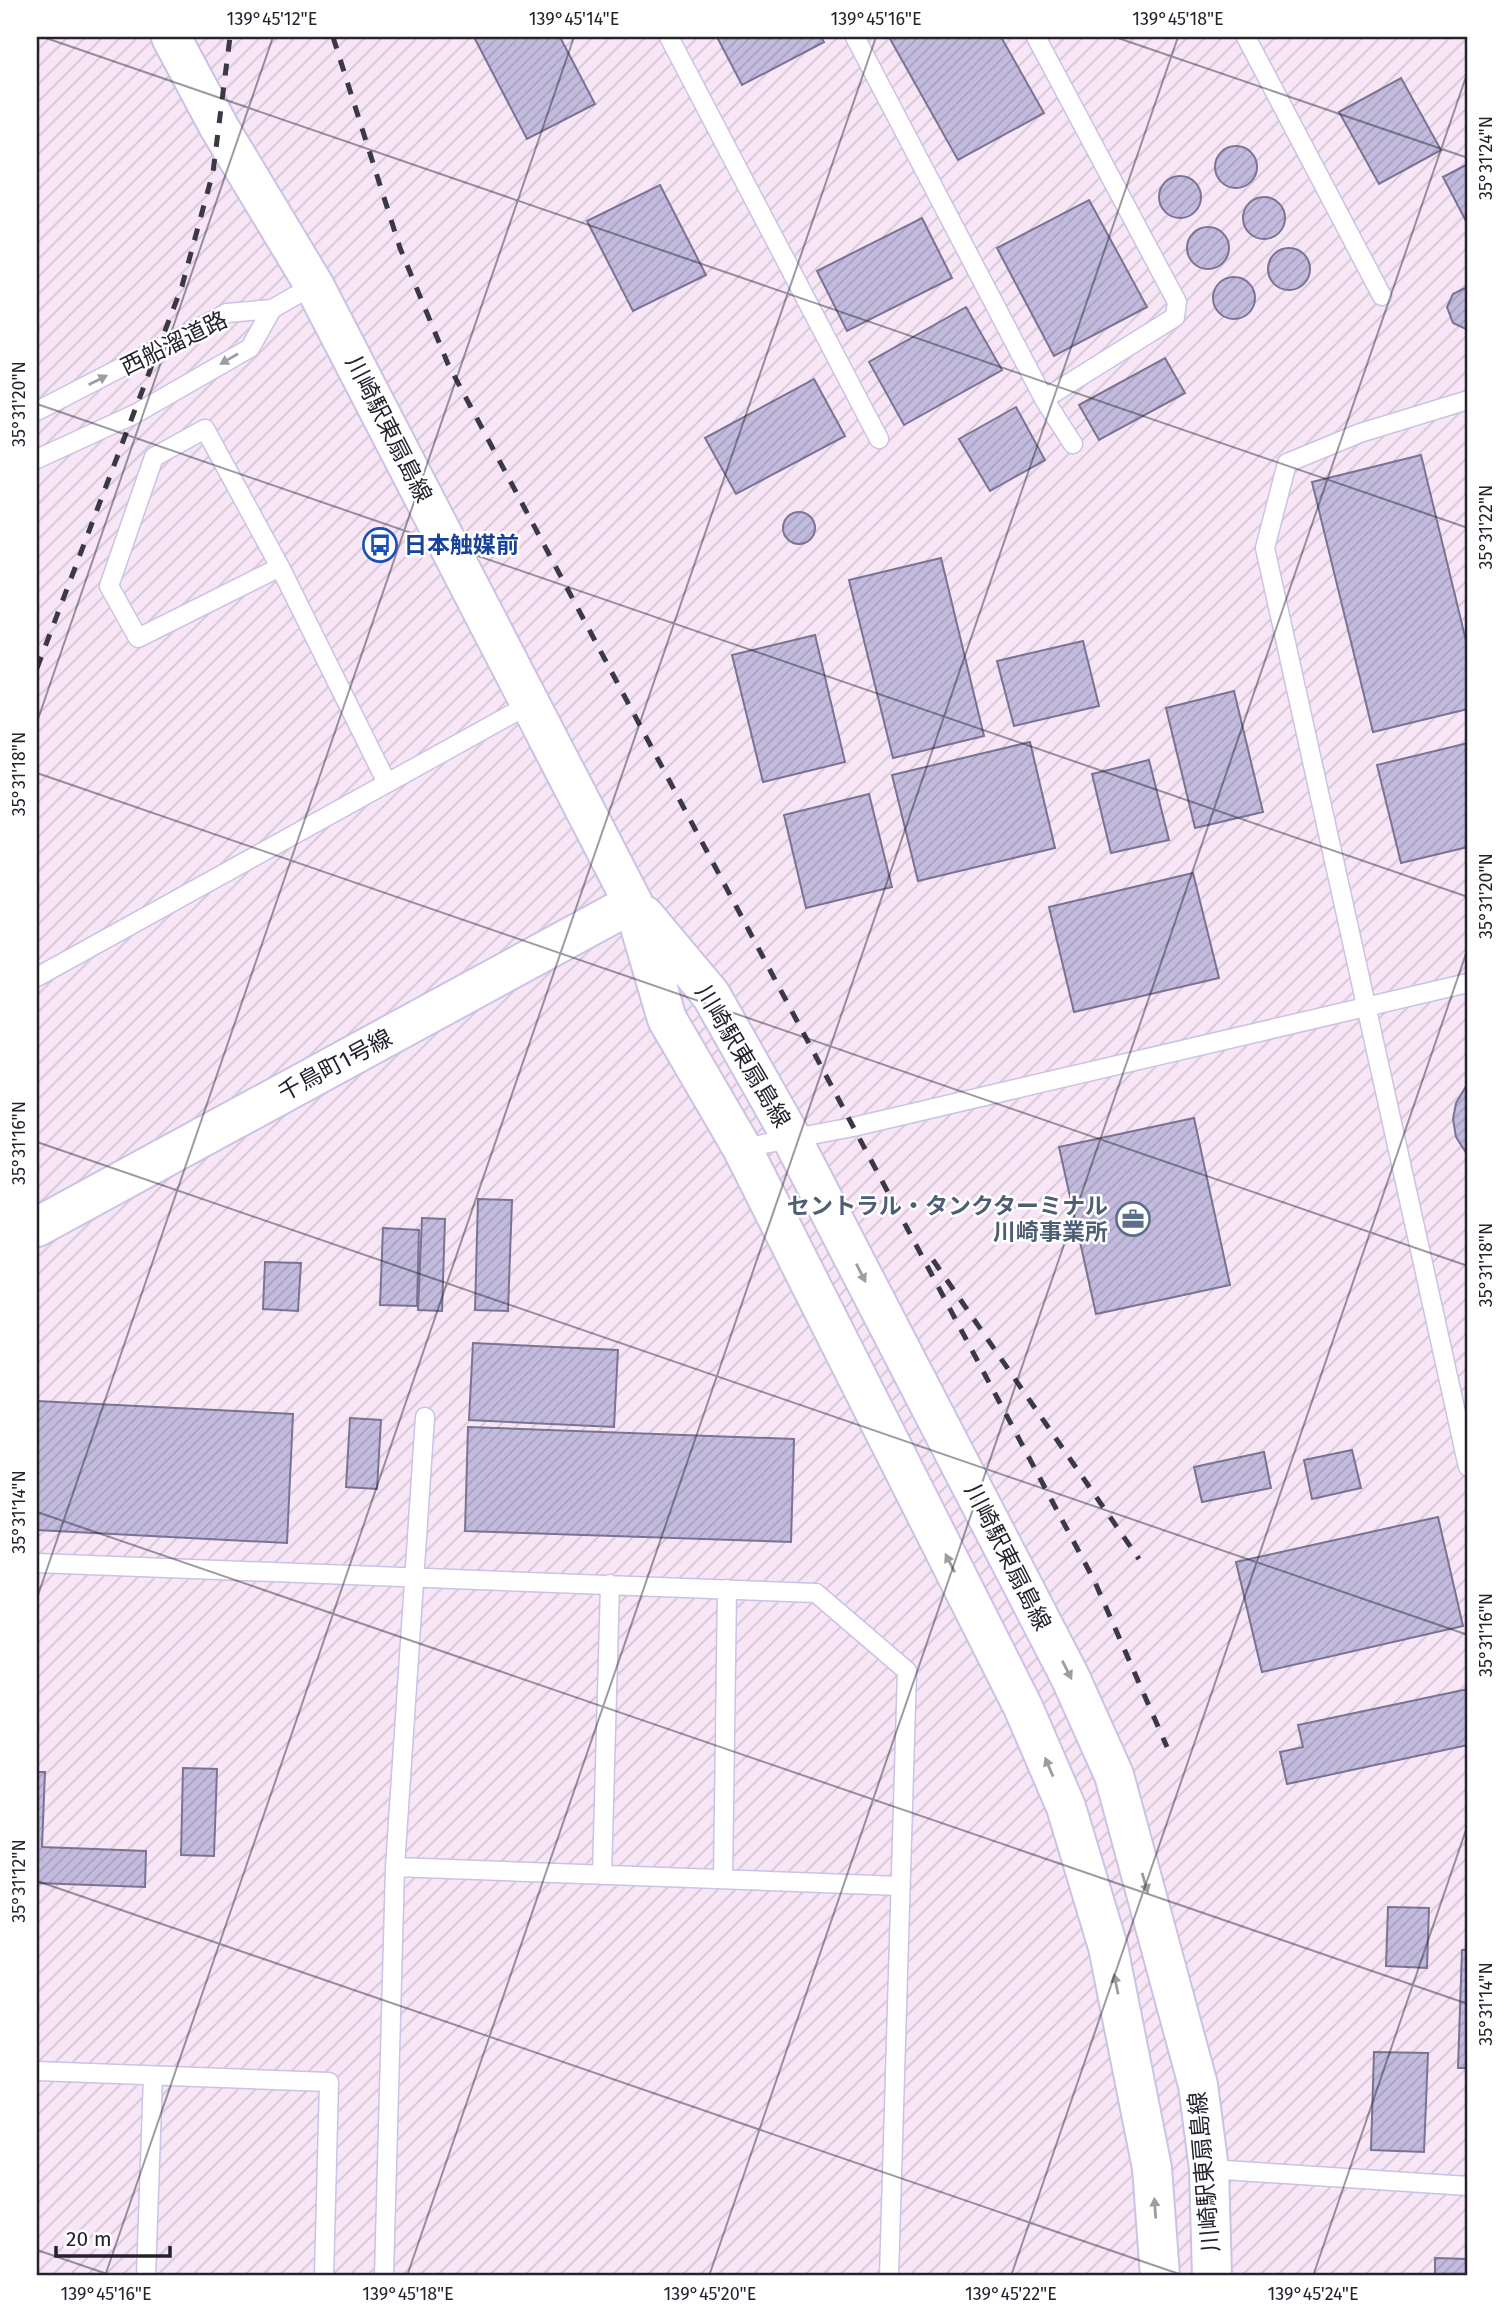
<svg xmlns="http://www.w3.org/2000/svg" width="1505" height="2313" viewBox="0 0 1505 2313" font-family="'Fira Sans','Noto Sans JP',sans-serif">
  <defs>
    <pattern id="industrial-furrows" width="10" height="10" patternUnits="userSpaceOnUse" patternTransform="scale(1.75)"><rect width="10" height="10" fill="#f8e6f6"/><path d="M-1 1l2-2M0 10L10 0M9 11l2-2" fill="none" stroke="#d4c5d3"/></pattern>
    <pattern id="building-hatch" width="6" height="6" patternUnits="userSpaceOnUse" patternTransform="scale(1.75)"><rect width="6" height="6" fill="#c2bbdd"/><path d="M-1 1l2-2M0 6l6-6M5 7l2-2" fill="none" stroke="#a7a0be"/></pattern>
  </defs>
  <rect width="100%" height="100%" fill="#f6f5fc"/>
  <path fill="url(#industrial-furrows)" d="M37,37H1468V2276H37Z"/>
  <path fill="url(#building-hatch)" stroke="#7a7393" stroke-width="2" d="M474,37H560L595,104L527,139Z
    M717,37H821L824,42L742,85Z
    M889,37H1001L1044,113L958,160Z
    M1401,78L1441,150L1379,184L1339,112Z
    M1215 167a21 21 0 1 1 42 0a21 21 0 1 1-42 0Z
    M1468,164V225L1443,177Z
    M1159 197a21 21 0 1 1 42 0a21 21 0 1 1-42 0Z
    M660,185L706,275L633,311L587,221Z
    M1243 218a21 21 0 1 1 42 0a21 21 0 1 1-42 0Z
    M1089,200L1147,307L1054,356L997,248Z
    M922,218L952,278L847,331L817,271Z
    M1187 248a21 21 0 1 1 42 0a21 21 0 1 1-42 0Z
    M1268 269a21 21 0 1 1 42 0a21 21 0 1 1-42 0Z
    M1213 298a21 21 0 1 1 42 0a21 21 0 1 1-42 0Z
    M1467,287H1468V330L1453,323L1447,307L1453,294Z
    M966,307L1002,370L904,425L869,362Z
    M1165,358L1185,393L1099,440L1079,405Z
    M814,379L845,436L736,494L705,438Z
    M1016,407L1045,460L990,491L959,439Z
    M1421,455L1468,649V709L1373,732L1312,482Z
    M783 528a16 16 0 1 1 32 0a16 16 0 1 1-32 0Z
    M941,558L984,736L893,758L849,580Z
    M815,635L845,762L763,782L732,655Z
    M1083,641L1099,706L1014,726L997,661Z
    M1234,691L1263,812L1195,828L1166,708Z
    M1030,742L1055,848L918,881L892,775Z
    M1468,743V847L1401,863L1377,765Z
    M1149,760L1169,840L1111,853L1092,774Z
    M869,794L892,887L806,908L784,815Z
    M1193,873L1219,978L1074,1012L1049,907Z
    M1468,1083V1156L1456,1137L1453,1119L1456,1103Z
    M1194,1118L1230,1285L1096,1314L1059,1147Z
    M478,1199L512,1200L508,1311L475,1310Z
    M422,1218L445,1219L442,1311L418,1310Z
    M383,1228L419,1230L417,1306L380,1305Z
    M265,1262L301,1263L298,1311L263,1309Z
    M473,1343L618,1350L614,1427L469,1420Z
    M37,1401L293,1414L287,1543L37,1530Z
    M350,1418L381,1420L377,1489L346,1487Z
    M468,1427L794,1439L791,1542L465,1531Z
    M1352,1450L1361,1488L1312,1499L1304,1460Z
    M1264,1452L1271,1488L1202,1502L1194,1467Z
    M1438,1517L1463,1626L1262,1672L1236,1562Z
    M1468,1689V1745L1287,1784L1280,1752L1303,1747L1298,1725Z
    M183,1768L217,1769L214,1856L181,1855Z
    M37,1772H45L42,1847L146,1851L145,1887L37,1883Z
    M1388,1907L1429,1908L1427,1968L1386,1966Z
    M1462,1950H1468V2068H1458Z
    M1374,2052L1428,2053L1424,2152L1371,2150Z
    M1435,2258L1468,2259V2276H1435Z"/>
  <g fill="none" stroke-linecap="round" stroke-linejoin="round">
    <g stroke="#c9c3e6" stroke-width="21">
      <path id="service" d="M669,37L879,439
        M855,37L1044,399L1073,444
        M1036,37L1177,302L1175,317L1044,399
        M1246,37L1382,296
        M1468,400L1360,433L1287,463L1265,548L1468,1467
        M37,411L227,313L272,309L314,285
        M37,459L135,414L250,348L272,309
        M280,567L138,638L109,586L154,457L205,429L280,567L387,783
        M37,977L530,704
        M742,1148L853,1127L1468,983
        M37,1563L816,1593L907,1671L889,2276
        M395,1867L901,1886
        M602,1875L610,1584
        M723,1879L727,1589
        M37,2071L329,2082L324,2276
        M1209,2169L1468,2186
        M146,2276L153,2076
        M384,2276L395,1867L425,1417"/>
    </g>
    <g stroke="#c9c3e6" stroke-width="42">
      <path id="tertiary" d="M171,37L219,127L314,285L633,903L667,1019L742,1148L1023,1707L1066,1807L1108,1947L1152,2168L1160,2276
        M644,915L711,995L791,1137L1070,1677L1114,1775L1198,2085L1209,2169L1212,2276
        M37,1227L633,903"/>
    </g>
    <use href="#service" stroke="#fff" stroke-width="18"/>
    <use href="#tertiary" stroke="#fff" stroke-width="38"/>
    <path stroke="#3b3946" stroke-width="5" stroke-dasharray="12 12" stroke-linecap="butt" d="M333,37L400,248L448,364L1094,1580L1167,1747
      M37,668L182,286L213,172L230,37
      M933,1260L1139,1559"/>
  </g>
  <defs><path id="oneway-solid" d="M-6-.8H1V-3.2L6.5 0L1 3.2V.8H-6Z" transform="scale(1.75)"/></defs>
  <g fill="#9c9ca1">
    <use href="#oneway-solid" transform="translate(229 359) rotate(150)"/>
    <use href="#oneway-solid" transform="translate(98 380) rotate(-27)"/>
    <use href="#oneway-solid" transform="translate(861 1273) rotate(63)"/>
    <use href="#oneway-solid" transform="translate(950 1563) rotate(-117)"/>
    <use href="#oneway-solid" transform="translate(1067 1670) rotate(63)"/>
    <use href="#oneway-solid" transform="translate(1049 1767) rotate(-113)"/>
    <use href="#oneway-solid" transform="translate(1145 1883) rotate(74)"/>
    <use href="#oneway-solid" transform="translate(1116 1984) rotate(-102)"/>
    <use href="#oneway-solid" transform="translate(1155 2208) rotate(-94)"/>
  </g>
  <path fill="none" stroke="#24222f" stroke-width="2" stroke-opacity="0.45" d="M43,37L1468,528M1115,37L1468,158M37,404L1468,897M37,722L273,37M37,773L1468,1266M37,1142L1468,1635M37,1512L1468,2004M37,1598L574,37M37,1881L1185,2276M37,2250L113,2276M105,2276L876,37M407,2276L1178,37M709,2276L1468,71M1011,2276L1468,948M1313,2276L1468,1824"/>
  <defs>
    <g id="bus-ring" transform="scale(1.75)"><circle r="9.5" fill="#fff" stroke="#1a4fb4" stroke-width="1.5"/><path d="M-5-6H5V4H4V6H2V4H-2V6H-4V4H-5ZM-3.5-4V0h7V-4ZM-3.5 1.2v1.5H-2V1.2ZM2 1.2v1.5H3.5V1.2Z" fill="#1a4fb4"/></g>
    <g id="office-ring" transform="scale(1.75)"><circle r="9.5" fill="#fff" stroke="#5c6f8a" stroke-width="1.5"/><path d="M-6-3h4V-5.5h4V-3h4V5H-6ZM-1-4.5V-3h2v-1.5ZM-6 0V1H6V0Z" fill="#5c6f8a"/></g>
  </defs>
  <g fill-rule="evenodd">
    <use href="#bus-ring" x="380" y="545"/>
    <use href="#office-ring" x="1133" y="1219"/>
  </g>
  <g text-anchor="middle" dominant-baseline="central" stroke-width="5" stroke-linejoin="round" paint-order="stroke">
    <g font-size="23" fill="#24222f" stroke="#fff">
      <text transform="translate(174 343) rotate(-26)">西船溜道路</text>
      <text transform="translate(389 429) rotate(63)">川崎駅東扇島線</text>
      <text transform="translate(743 1056) rotate(59)">川崎駅東扇島線</text>
      <text transform="translate(335 1065) rotate(-28)">千鳥町1号線</text>
      <text transform="translate(1008 1557) rotate(63)">川崎駅東扇島線</text>
      <text transform="translate(1204 2172) rotate(-95)">川崎駅東扇島線</text>
    </g>
    <g font-size="23" font-weight="bold" fill="#164399" stroke="#fff" text-anchor="start">
      <text x="404" y="545">日本触媒前</text>
    </g>
    <g font-size="23" font-weight="bold" fill="#4e5e75" stroke="#fff" text-anchor="end">
      <text x="1108" y="1206">セントラル・タンクターミナル<tspan x="1108" dy="26">川崎事業所</tspan></text>
    </g>
  </g>
  <rect width="1505" height="2313" fill="none" stroke="#ffffff" stroke-width="77"/>
  <path d="M56 2246v10h114v-10" fill="none" stroke="#24222f" stroke-width="3.5"/>
  <text x="66" y="2246" font-size="21" fill="#24222f" stroke="#ffffff" stroke-width="5" paint-order="stroke">20 m</text>
  <rect x="38" y="38" width="1428" height="2236" fill="none" stroke="#24222f" stroke-width="2.5"/>
  <g font-size="18" text-anchor="middle" fill="#24222f">
    <text x="272" y="25">139°45'12"E</text>
    <text x="574" y="25">139°45'14"E</text>
    <text x="876" y="25">139°45'16"E</text>
    <text x="1178" y="25">139°45'18"E</text>
    <text transform="translate(1486 158) rotate(-90)" y="6">35°31'24"N</text>
    <text transform="translate(19 404) rotate(-90)" y="6">35°31'20"N</text>
    <text transform="translate(1486 527) rotate(-90)" y="6">35°31'22"N</text>
    <text transform="translate(19 774) rotate(-90)" y="6">35°31'18"N</text>
    <text transform="translate(1486 896) rotate(-90)" y="6">35°31'20"N</text>
    <text transform="translate(19 1143) rotate(-90)" y="6">35°31'16"N</text>
    <text transform="translate(1486 1265) rotate(-90)" y="6">35°31'18"N</text>
    <text transform="translate(19 1512) rotate(-90)" y="6">35°31'14"N</text>
    <text transform="translate(1486 1635) rotate(-90)" y="6">35°31'16"N</text>
    <text transform="translate(19 1881) rotate(-90)" y="6">35°31'12"N</text>
    <text transform="translate(1486 2004) rotate(-90)" y="6">35°31'14"N</text>
    <text x="106" y="2300">139°45'16"E</text>
    <text x="408" y="2300">139°45'18"E</text>
    <text x="710" y="2300">139°45'20"E</text>
    <text x="1011" y="2300">139°45'22"E</text>
    <text x="1313" y="2300">139°45'24"E</text>
  </g>
</svg>
